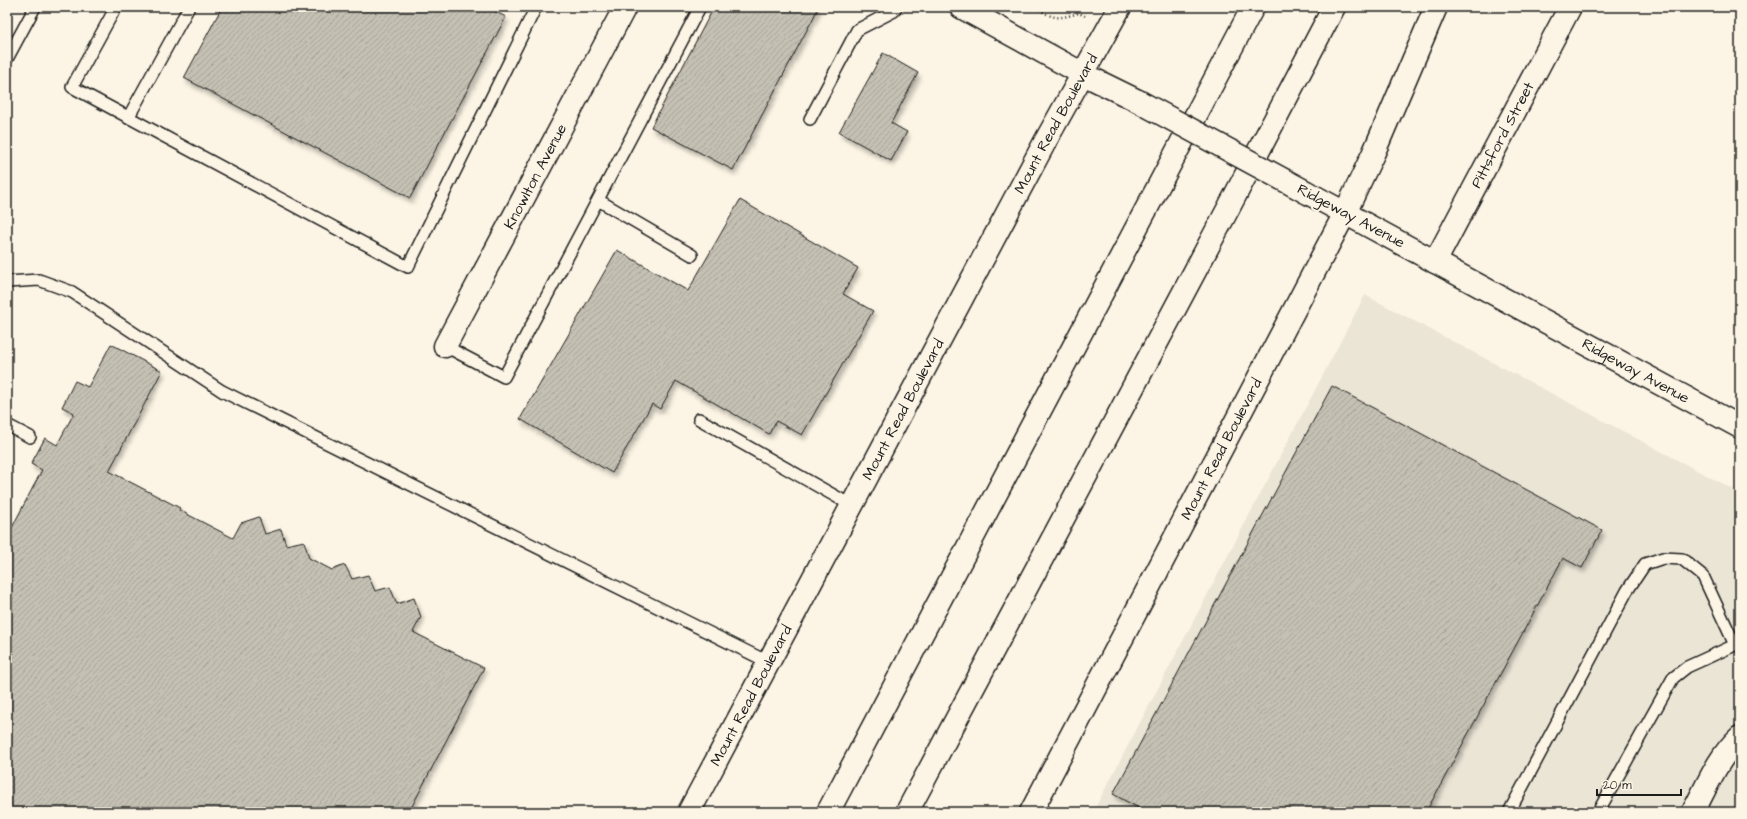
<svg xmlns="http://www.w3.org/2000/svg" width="1747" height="819" viewBox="0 0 1747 819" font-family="'Architects Daughter',sans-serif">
  <defs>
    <pattern id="building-hatch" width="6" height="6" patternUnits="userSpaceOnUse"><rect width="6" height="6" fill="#c4c0b3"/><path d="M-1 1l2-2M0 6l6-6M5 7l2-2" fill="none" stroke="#a8a499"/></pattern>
    <filter id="shadow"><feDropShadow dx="2.5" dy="4.5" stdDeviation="2" flood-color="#0004"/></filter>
  </defs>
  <rect width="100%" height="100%" fill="#fcf5e5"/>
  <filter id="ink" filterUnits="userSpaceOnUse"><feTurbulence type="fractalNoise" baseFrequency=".025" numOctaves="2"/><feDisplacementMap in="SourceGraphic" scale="8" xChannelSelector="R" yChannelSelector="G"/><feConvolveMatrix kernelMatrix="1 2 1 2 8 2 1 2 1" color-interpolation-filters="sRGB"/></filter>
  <g filter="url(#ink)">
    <path fill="#ebe5d6" d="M1365,295L1740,493V812H1093Z"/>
    <path fill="url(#building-hatch)" stroke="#1c1c1c" filter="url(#shadow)" d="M222,7H486L506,17L410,198L184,78Z
      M714,7H819L733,170L651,127Z
      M883,53L918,73L891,123L907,132L891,161L839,132Z
      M740,200L858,268L843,294L873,311L802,435L776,421L769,434L676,381L660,409L652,404L612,473L520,419L617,250L688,291Z
      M111,344L162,371L109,471L180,508L179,510L233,538L241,523L259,517L265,534L281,529L286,545L304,541L309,558L332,570L345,565L352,579L368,575L375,591L390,587L397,604L414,598L421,617L413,632L484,668L409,812H7V537L42,470L31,464L45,438L57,445L74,413L62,407L75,381L88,387Z
      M1332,386L1602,530L1582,568L1563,558L1426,812H1146L1113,794Z"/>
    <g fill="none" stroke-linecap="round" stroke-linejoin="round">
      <g stroke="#1c1c1c" stroke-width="14">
        <path id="service" d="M116,7L72,87L408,267L536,7
          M7,59L35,7
          M128,118L189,7
          M810,119L857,30L894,11L896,7
          M598,200L692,255
          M7,282L39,280L72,292L222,391L768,662
          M445,346L504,377L700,7
          M699,419L851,505
          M7,425L30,437
          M1509,812L1627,591L1645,564L1663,558L1682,559L1703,576L1735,645L1687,667L1673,678L1598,812"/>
      </g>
      <g stroke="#1c1c1c" stroke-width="25">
        <g id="minor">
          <path id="s1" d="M1435,262L1570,7"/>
          <path id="s2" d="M445,346L625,7"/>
          <path d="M1693,812C1707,786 1718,757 1740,737"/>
        </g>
      </g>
      <g stroke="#1c1c1c" stroke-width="25">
        <g id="tertiary">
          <path id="s3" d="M689,812L1046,140L1120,7"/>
          <path id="s4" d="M1031,812L1345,213L1740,427"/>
        </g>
      </g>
      <g stroke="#1c1c1c" stroke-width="25">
        <path id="secondary" d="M961,7L1083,74L1138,101
          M1306,192L1345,213L1374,152L1436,7
          M828,812L1253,7
          M907,812L1228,209L1334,7"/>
      </g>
      <path stroke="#1c1c1c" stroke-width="2.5" stroke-dasharray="1 3" stroke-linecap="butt" d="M1036,7C1054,20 1058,19 1079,13L1085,16"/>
      <use href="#service" stroke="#fcf5e5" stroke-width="11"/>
      <use href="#minor" stroke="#fcf5e5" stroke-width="22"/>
      <use href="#tertiary" stroke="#fcf5e5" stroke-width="22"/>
      <use href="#secondary" stroke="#fcf5e5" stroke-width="22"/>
      <g stroke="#1c1c1c" stroke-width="25" stroke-linecap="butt">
        <path id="secondary-bridge" d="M1138,101L1306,192"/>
      </g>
      <use href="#secondary-bridge" stroke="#fcf5e5" stroke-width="22"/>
    </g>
  </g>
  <g text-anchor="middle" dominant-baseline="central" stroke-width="4" stroke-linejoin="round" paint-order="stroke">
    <g font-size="15" fill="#1c1c1c" stroke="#fcf5e5">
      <text stroke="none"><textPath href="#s3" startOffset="780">Mount Read Boulevard</textPath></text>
      <text stroke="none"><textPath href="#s1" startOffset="144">Pittsford Street</textPath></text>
      <text stroke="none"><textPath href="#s2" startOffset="192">Knowlton Avenue</textPath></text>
      <text transform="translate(1351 216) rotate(28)">Ridgeway Avenue</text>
      <text stroke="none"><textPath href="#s4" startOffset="1007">Ridgeway Avenue</textPath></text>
      <text stroke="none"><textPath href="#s3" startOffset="456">Mount Read Boulevard</textPath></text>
      <text stroke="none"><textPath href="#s4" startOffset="410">Mount Read Boulevard</textPath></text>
      <text stroke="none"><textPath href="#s3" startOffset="132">Mount Read Boulevard</textPath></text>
    </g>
  </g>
  <rect width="1747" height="819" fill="none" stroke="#fcf5e5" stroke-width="24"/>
  <rect x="12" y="12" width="1723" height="795" fill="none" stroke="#1c1c1c" stroke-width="1.5" filter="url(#ink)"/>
  <path d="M1597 789v6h84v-6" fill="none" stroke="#1c1c1c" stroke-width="2"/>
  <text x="1603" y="789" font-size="12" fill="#1c1c1c" stroke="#fcf5e5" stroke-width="3" paint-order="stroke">20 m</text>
</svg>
